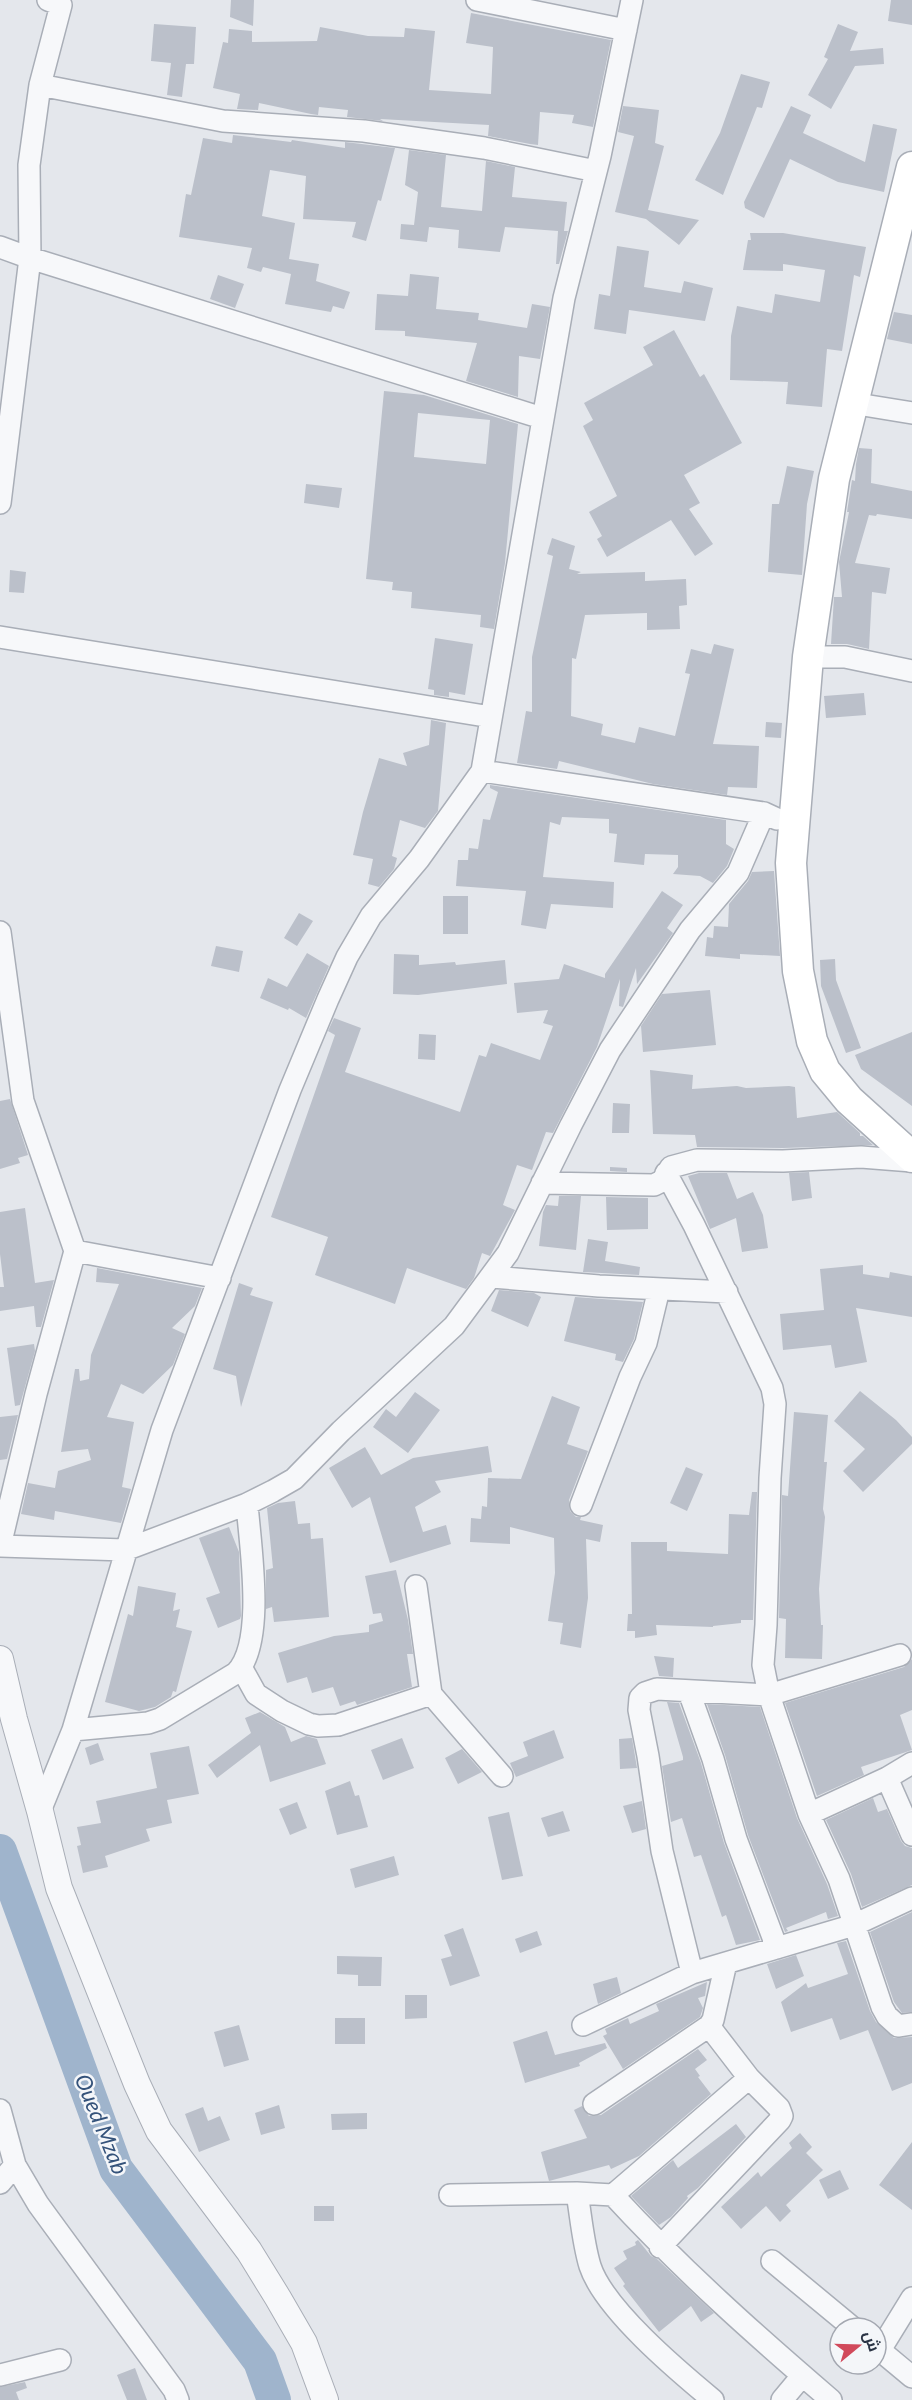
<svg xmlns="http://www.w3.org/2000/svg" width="912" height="2400" viewBox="0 0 912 2400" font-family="Lato,Cairo,sans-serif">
  <rect width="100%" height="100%" fill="#e4e7ec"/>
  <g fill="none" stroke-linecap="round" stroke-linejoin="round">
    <path stroke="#9fb4cc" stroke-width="34" d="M0,1851L116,2169L260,2361L274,2400"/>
  </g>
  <path fill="#bbc0ca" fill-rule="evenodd" d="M231,0H254L253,26L230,17Z
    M891,0H912V25L888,21Z
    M471,13L611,40L593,127L572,123L574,115L540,112L538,145L530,144L488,136L489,125L380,119L383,121L347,117L348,110L319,107L318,115L311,114L259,103L258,110L237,109L240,94L213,88L223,42L228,43L229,29L252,31V42L317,41L320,27L368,36L404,37L405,28L435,31L429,90L491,94L493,47L466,43Z
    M154,24L196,27L194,64H186L182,97L167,95L171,63L151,61Z
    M838,24L858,32L850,51L883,48L884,64L855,66L831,109L808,95L828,59L824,57Z
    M741,74L770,82L762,108L757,107L723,195L695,180L720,133Z
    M623,106L659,110L655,143L664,146L648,210L699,220L679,245L646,219L615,212L634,136L618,132Z
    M791,106L811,115L803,133L865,162L873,124L897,129L884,192L838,182L790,159L764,218L745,208L744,202Z
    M233,135L291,142L292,140L345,148V142L395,148L381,201L378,200L366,241L352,237L356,222L303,219L306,176L270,170L262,216L295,223L289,259L319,264L316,281L350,292L344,309L333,306L331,312L285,304L291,274L263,267L261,272L247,268L252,248L179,237L186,194L191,195L203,138L232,143Z
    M409,150L446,155L441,207L482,211L486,161L515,167L512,197L567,202L564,231H568L559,264H556L558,231L505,227L500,252L458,248L459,230L429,227L427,242L400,239L401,224L414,225L418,192L405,185Z
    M750,233H783L866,247L860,277L854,275L842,351L827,349L822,407L786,404L788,382L730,380L731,336L737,306L772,313L775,294L820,302L825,270L783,264V271L743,270L748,240H751Z
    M617,246L649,251L644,287L681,293L684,281L713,288L705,321L629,310L626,334L594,329L599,294L610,296Z
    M410,274L439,277L436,309L479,313L478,320L527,328L532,304L550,307L540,359L519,356L518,397L466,381L477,343L405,336V331L375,330L377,294L408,296Z
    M218,275L244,284L235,308L210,299Z
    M894,312L912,315V344L887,339Z
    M674,330L700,377L704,374L742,443L684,475L700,503L689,509L713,544L695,556L671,520L607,557L597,539L602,536L589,512L617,496L583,426L593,420L584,403L653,365L643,347Z
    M384,391L424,395L518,424L505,563L494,629L480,627L481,615L411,608L412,592L392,590L393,582L366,579ZM418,413L490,420L486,464L414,457Z
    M859,448L872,449L871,483L912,491V519L877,514L876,516L869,515L855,563L890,568L886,594L872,592L869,649L847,644H831L834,597H842L839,562L849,512H847L852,480L855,481L856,464Z
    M787,466L814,471L807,504L802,575L768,572L772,504H779Z
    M306,484L342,488L339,508L304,503Z
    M552,538L575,546L569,569L581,572L577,574L645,572V581L686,579L687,605L679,606L680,629L647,630V613L585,615L576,659L572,658L571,716L603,724L601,735L635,743L639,727L675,736L690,674L685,673L691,649L711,654L714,644L734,649L713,744L759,746L757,788L728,787L727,795L653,784L559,761L557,769L517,763L526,711L532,712V657L553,556L547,554Z
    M10,570L26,572L24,593L9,592Z
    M435,638L473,644L465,695L449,692V697L434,695V690L428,689Z
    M864,693L866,715L826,718L824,696Z
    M431,720L446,723L438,811L425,828L400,820L392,856L397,858L394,869L379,887L368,884L373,859L353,855L363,812L379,758L407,766L403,753L429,745Z
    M766,722L782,723L781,738L765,737Z
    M490,785L726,820V844L734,849L727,866L713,883L700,876L673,874L678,867V855L645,854L644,865L614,862L617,834L609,833V819L562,817L560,825L550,822L543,877L614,882L613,908L551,904L546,929L521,925L526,891L456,886L458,860H468L469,848L478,849L483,819L490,820L498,792L490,788Z
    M774,871L780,956L740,954V959L705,956L707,937L713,938L714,926L728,927L729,904L748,881L752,872Z
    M662,891L683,905L667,928L673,933L637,984L636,968L623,1007L619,1006L620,979L597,1047L553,1133L546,1132L532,1170L517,1165L503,1205L515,1210L490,1256L482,1253L474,1278L466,1289L407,1268L395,1304L315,1275L328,1237L271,1217L335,1035L328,1031L334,1018L361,1028L345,1072L460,1112L479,1055L486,1057L491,1043L540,1060L553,1026L543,1023L548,1010L517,1013L514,983L559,979L564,964L605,978V974Z
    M443,896H468V934H443Z
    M299,913L313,921L297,946L284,938Z
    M216,946L243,951L239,972L211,966Z
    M307,953L329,966L306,1018L289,1008L288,1010L260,998L268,978L287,987Z
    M394,954L419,955V965L455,962L456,965L505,960L507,984L418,995L393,994Z
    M835,959L836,980L861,1048L846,1053L821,986L820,960Z
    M710,990L716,1045L643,1052L641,1026L662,994Z
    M912,1032V1106L861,1069L855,1055Z
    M419,1034L436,1035L435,1060L418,1059Z
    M650,1070L693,1075L692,1089L737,1086L746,1088L789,1086L795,1087L797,1118L837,1112L860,1133V1136H863L873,1145L783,1148L697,1147L695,1135L653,1134Z
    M10,1099L28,1155L18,1158L20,1163L0,1169V1101Z
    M613,1103L630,1104L629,1133H612Z
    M610,1167L627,1168V1172L610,1171Z
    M809,1172L812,1198L792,1201L789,1173Z
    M699,1173H727L737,1199L753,1192L763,1215L768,1248L742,1252L736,1218L710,1229L688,1176Z
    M559,1196H581L576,1250L539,1246L543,1212L546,1205L558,1206Z
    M606,1197L648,1198V1229L607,1230Z
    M25,1208L35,1283L54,1280L41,1327H36L34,1306L0,1311V1287H4L0,1254V1212Z
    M588,1239L608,1242L605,1261L640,1267L639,1275L583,1272Z
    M863,1265V1274L889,1278L890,1272L912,1276V1317L856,1308L867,1362L835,1368L831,1345L783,1350L780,1314L824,1310L820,1269Z
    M97,1268L202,1288L195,1306L172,1328L185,1334L173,1365L143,1394L121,1384L107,1417L134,1422L122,1487L131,1489L121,1523L55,1511L54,1520L21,1514L28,1483L55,1488L58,1471L91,1460L88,1449L61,1452L75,1369H79L80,1381L89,1379L91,1355L119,1284L96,1282Z
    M239,1283L253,1288L250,1295L273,1302L241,1407L236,1376L213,1369Z
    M499,1290L534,1293L541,1297L528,1327L491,1311Z
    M575,1297L643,1302L634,1339L623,1362L615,1360L616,1354L564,1341Z
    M34,1344L35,1351L20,1405L15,1406L7,1348Z
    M860,1391L896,1420L912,1437V1444L863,1492L843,1471L865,1449L834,1421Z
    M415,1392L440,1410L408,1453L373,1427L386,1409L396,1417Z
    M552,1396L580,1407L567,1444L588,1451L569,1500L570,1511L576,1517H581L580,1520L603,1525L600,1542L586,1539L588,1598L581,1648L560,1644L563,1623L548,1621L555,1573L554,1538L510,1527V1544L470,1542L471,1518L481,1519L482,1506L487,1507L488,1478L521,1479Z
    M794,1412L828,1415L824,1462H827L823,1509L825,1517L819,1589L821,1625H823L822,1659L785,1658L786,1619L779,1618L782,1495L788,1496Z
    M18,1415L7,1459L0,1460V1417Z
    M488,1446L492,1472L435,1481L441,1492L415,1507L423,1532L446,1525L451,1544L390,1563L370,1497L352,1508L329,1468L365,1447L381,1475L413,1458Z
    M686,1467L703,1474L687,1511L670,1503Z
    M752,1492H757L753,1620H741V1623L713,1626V1627L656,1625L657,1635L635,1638V1631H627L628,1614H632L631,1542H667V1551L728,1554L729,1514L749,1515Z
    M295,1501L298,1524L310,1523L311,1539L323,1538L329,1617L274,1622L272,1607L266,1609V1570L273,1568L267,1508L278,1503Z
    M229,1527L239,1552L241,1616L240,1619L218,1628L206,1598L220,1593L199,1538Z
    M396,1570L408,1620L413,1654H407L412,1687L357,1705L355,1701L340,1706L333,1687L312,1693L307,1677L287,1683L278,1653L334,1636L369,1632V1625L383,1621L381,1613L373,1614L365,1576Z
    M138,1586L176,1593L173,1611L180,1609L176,1627L192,1631L176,1692L173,1691L171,1697L155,1707L139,1711L105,1702L128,1614L133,1616Z
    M654,1656L674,1658L673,1677L659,1676Z
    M912,1659V1710L900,1715L912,1750L861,1767L864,1775L817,1796L785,1703L904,1667Z
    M667,1702L679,1703L701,1763L724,1843L760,1940L736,1945L726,1915L722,1917L701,1855L694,1857L682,1818L671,1822L662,1766L683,1760V1757Z
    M707,1704L760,1707L797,1818L827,1884L838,1916L828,1919L826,1912L786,1928L788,1931L785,1932L748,1835L725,1755Z
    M260,1712L285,1727L291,1742L306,1736L317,1739L326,1764L270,1782L260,1745L217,1778L208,1765L251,1733L245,1718Z
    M554,1730L564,1758L516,1777L510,1763L528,1756L523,1742Z
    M402,1738L414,1768L383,1780L371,1750Z
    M632,1738L637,1768L620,1769L619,1739Z
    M98,1743L104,1760L90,1765L85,1748Z
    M189,1746L199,1794L167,1800L172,1823L146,1829L150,1841L105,1856L108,1867L83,1873L77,1846L81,1845L77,1827L101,1823L96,1801L157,1788L150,1753Z
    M462,1749L482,1772L458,1784L445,1758Z
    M350,1781L355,1796L359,1795L368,1827L337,1835L325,1791Z
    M873,1798L878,1812L887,1809L901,1841L905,1846L912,1848V1885L862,1907L851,1874L826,1820Z
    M642,1801L646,1829L632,1833L623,1806Z
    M297,1802L307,1828L290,1835L279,1809Z
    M563,1811L570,1831L548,1837L541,1818Z
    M509,1812L523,1876L502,1880L488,1817Z
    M394,1856L399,1875L355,1888L350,1869Z
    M912,1912V2012L902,2013L894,2002L870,1932Z
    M463,1928L480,1976L450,1986L441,1959L452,1956L444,1935Z
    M537,1931L542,1945L520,1953L515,1939Z
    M846,1941L870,2011L876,2022L894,2038L912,2037V2083L892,2091L868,2030L840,2040L832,2018L791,2032L781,2002L806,1983L808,1988L848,1974L837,1943Z
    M796,1955L804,1976L776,1989L767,1964Z
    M337,1956L382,1957L381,1986H358V1975L337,1974Z
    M617,1977L621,1993L598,2004L593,1984Z
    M707,1982L705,1996L698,1998L703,2008L700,2017L623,2069L603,2036L607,2034L605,2029L628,2018L630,2024L659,2011L656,2004Z
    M405,1995H427V2018L405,2019Z
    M335,2018H365V2044H335Z
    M239,2025L249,2060L224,2067L214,2032Z
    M547,2031L555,2055L605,2043L607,2048L579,2063L580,2066L525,2083L513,2042Z
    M698,2049L707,2060L695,2069L700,2076L698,2077L711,2094L639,2156L611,2169L609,2165L549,2181L541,2152L587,2138L574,2110L582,2106L589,2116L601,2115Z
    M279,2105L285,2128L261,2135L255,2113Z
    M203,2107L208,2121L220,2116L230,2140L199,2152L185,2114Z
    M367,2113V2129L332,2130L331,2114Z
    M736,2124L746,2137L698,2188L687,2196L688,2198L671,2217L659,2225L631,2196L673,2160L678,2168Z
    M800,2133L812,2147L806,2153L823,2170L786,2205L791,2211L780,2222L766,2206L741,2229L721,2207L758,2172L761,2177L792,2148L789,2143Z
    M912,2142V2210L879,2185Z
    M840,2170L849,2189L828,2199L819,2180Z
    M314,2206H334V2221H314Z
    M638,2240L651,2256L657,2259L714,2313L701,2322L691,2306L659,2332L623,2286L625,2284L614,2268L627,2259L623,2251L636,2245L635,2242Z
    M135,2368L147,2400H127L117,2375Z
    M25,2382L27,2388L16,2392L19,2400H0V2387Z"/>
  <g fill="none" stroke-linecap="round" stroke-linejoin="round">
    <g stroke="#a9aeb7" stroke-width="24">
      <path id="minor" d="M48,0L61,5L40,85L29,165L30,258L542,418
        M477,0L626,30
        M40,85L223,121L364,131L484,148L596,171
        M0,247L30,258L0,503
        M851,403L912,413
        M0,637L491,717
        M808,657H845L912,671
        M482,771L764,813L777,819
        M0,932L23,1101L75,1251L36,1394L0,1546
        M666,1173L694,1225L772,1388L775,1404L770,1478L766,1625L763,1665L769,1695L809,1814L839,1879L882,2007L887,2016L898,2026L912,2024
        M542,1183L654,1185L662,1181L671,1167L697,1160L783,1161L861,1157L912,1161
        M75,1251L220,1278
        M492,1277L599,1286L727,1292
        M581,1505L630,1377L646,1343L659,1289
        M0,1546L125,1550L247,1504L273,1491L294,1479L341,1431L454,1326L508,1253L571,1125L610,1050L690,930L738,873L764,813
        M416,1586L431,1694L502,1776
        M241,1667L256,1694L282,1711L309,1724L318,1726L338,1725L431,1694
        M689,1692L713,1759L736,1839L777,1948
        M73,1730L148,1723L160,1719L236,1673C266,1643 250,1545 247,1504
        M887,1778L912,1835
        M40,1811L73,1730L162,1430L290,1090L328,999L347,957L371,916L419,859L482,771L564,298L600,156L632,0
        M809,1814L887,1778L912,1763
        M692,1973L662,1851L648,1756L639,1710L640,1698L645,1693L657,1689L769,1695L900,1655
        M583,2025L692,1973L854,1925L912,1898
        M594,2104L709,2026L713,2020L726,1963
        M0,2110L15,2165L38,2204L174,2390L178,2400
        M0,2183L15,2165
        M577,2193C581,2217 583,2243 590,2266C604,2309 678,2371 713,2400
        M450,2195L577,2193L613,2195L749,2078
        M613,2195C681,2269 755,2335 831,2400
        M660,2247L780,2120L782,2116L779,2108L749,2078L709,2026
        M772,2261L853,2328
        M876,2347L912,2377
        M880,2350L912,2298
        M0,2375L60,2360
        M782,2400L802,2376"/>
    </g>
    <g stroke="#a9aeb7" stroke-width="28">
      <path id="tertiary" d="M0,1659L14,1719L40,1811L59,1888L137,2084L159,2131L249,2251L278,2298L304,2343L325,2400"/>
    </g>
    <g stroke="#a9aeb7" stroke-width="33">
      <path id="secondary" d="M912,167L834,479L808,657L791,863L798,971L812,1041L825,1071L849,1100L912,1157"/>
    </g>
    <use href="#minor" stroke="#f7f8fa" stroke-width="21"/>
    <use href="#tertiary" stroke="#f7f8fa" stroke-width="26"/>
    <use href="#secondary" stroke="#fff" stroke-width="30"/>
  </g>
  <g text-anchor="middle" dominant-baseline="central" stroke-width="5" stroke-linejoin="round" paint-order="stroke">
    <g font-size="22" font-style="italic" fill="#34527a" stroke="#f4f6f9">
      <text transform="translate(102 2124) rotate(68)">Oued Mzab</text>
    </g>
  </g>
  <g transform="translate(858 2346) rotate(71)"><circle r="28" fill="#f4f6f9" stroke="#a4a8b1" stroke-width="1.5"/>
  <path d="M0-4.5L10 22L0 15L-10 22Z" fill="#d1495b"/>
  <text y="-9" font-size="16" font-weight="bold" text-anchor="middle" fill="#2b3445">ش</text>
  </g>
</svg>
